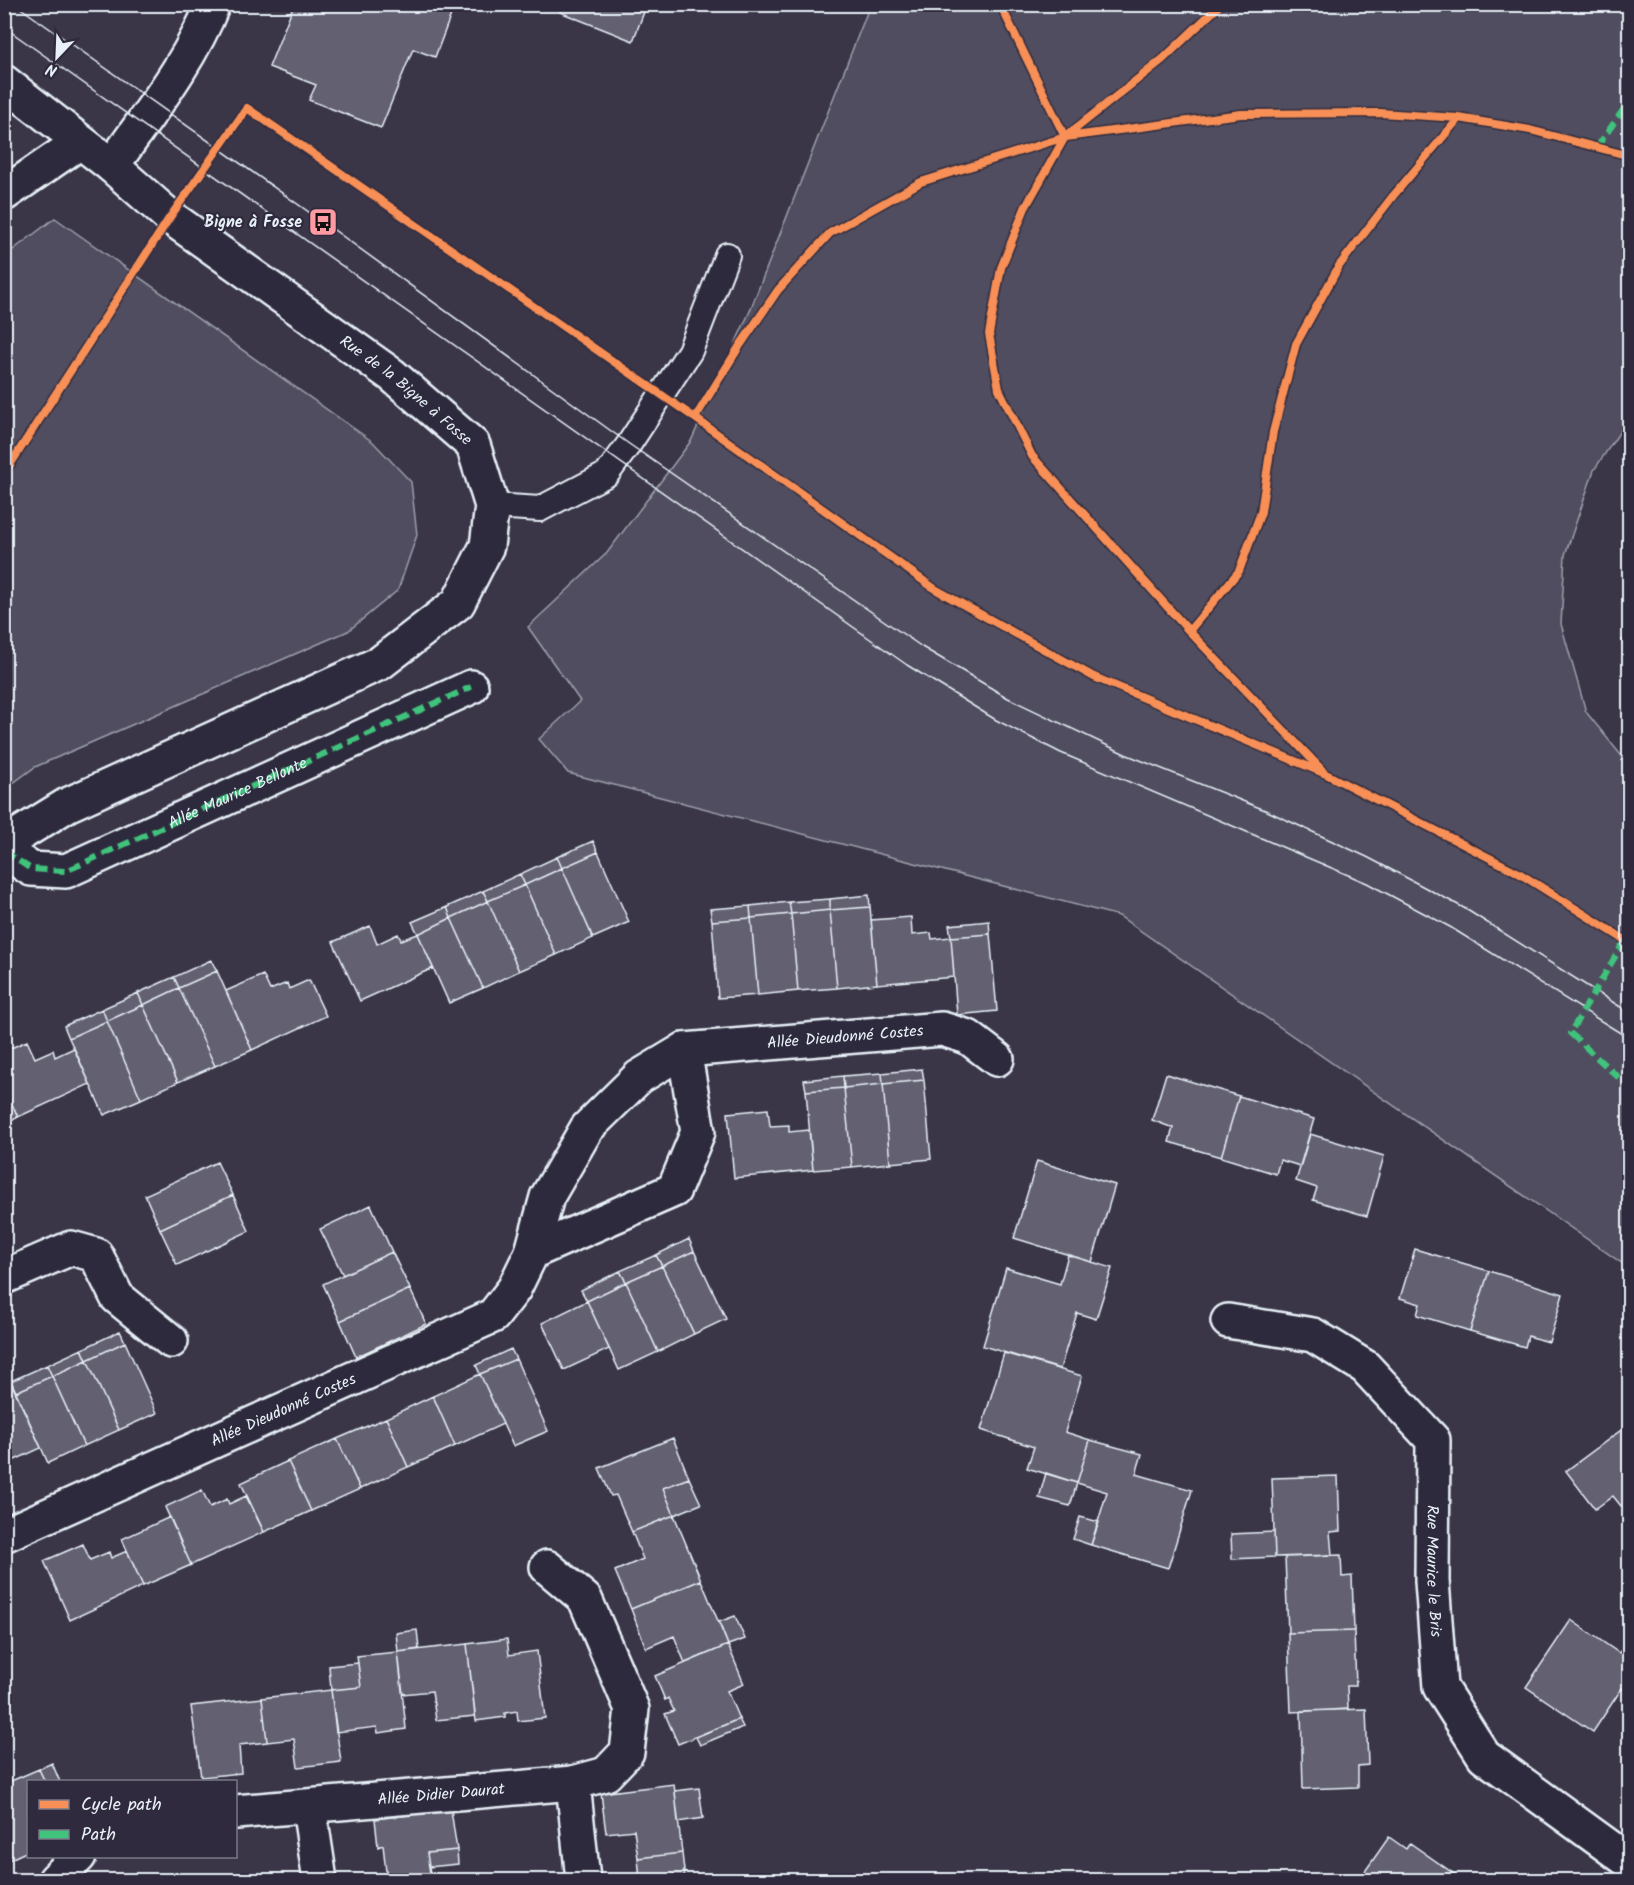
<svg xmlns="http://www.w3.org/2000/svg" width="1634" height="1885" viewBox="0 0 1634 1885" font-family="Kalam,sans-serif">
  <rect width="100%" height="100%" fill="#3a3648"/>
  <filter id="ink" filterUnits="userSpaceOnUse"><feTurbulence type="fractalNoise" baseFrequency=".0167" numOctaves="2"/><feDisplacementMap in="SourceGraphic" scale="12" xChannelSelector="R" yChannelSelector="G"/><feConvolveMatrix kernelMatrix="1 2 1 2 8 2 1 2 1" color-interpolation-filters="sRGB"/></filter>
  <g filter="url(#ink)">
    <path fill="#504e5f" stroke="#9ca0ac" stroke-width="1.5" d="M870,5H1629V418L1594,470L1565,555L1561,624L1586,712L1629,765V1268L1119,916L568,773L539,739L580,701L528,627L607,553L691,441L749,313Z
      M55,218L373,442L411,482L417,535L398,590L348,631L35,767L5,789V256Z"/>
    <path fill="#636171" stroke="#e8f1f8" stroke-width="1.5" d="M294,4H455L435,57L413,49L381,128L309,100L316,85L269,67Z
      M563,4H647L633,41L560,12Z
      M1630,540V561L1623,542Z
      M1630,637V663L1622,640Z
      M593,841L598,852L562,868L557,857Z
      M598,852L629,922L593,938L562,868Z
      M557,857L562,868L525,885L520,874Z
      M562,868L593,938L556,955L525,885Z
      M520,874L525,885L488,901L483,891Z
      M525,885L556,955L519,971L488,901Z
      M483,891L488,901L451,918L447,907Z
      M869,895L870,907L830,910V899Z
      M830,899V910L791,914L789,902Z
      M488,901L519,971L483,988L451,918Z
      M789,902L791,914L751,918L750,906Z
      M750,906L751,918L712,921L710,909Z
      M447,907L451,918L418,934L412,922Z
      M870,907L877,984L837,988L830,910Z
      M830,910L837,988L798,991L791,914Z
      M791,914L798,991L758,995L751,918Z
      M911,917L912,935L931,933L932,939L951,937L954,977L877,984L871,920Z
      M451,918L483,988L449,1003L418,934Z
      M751,918L758,995L718,998L712,921Z
      M989,921L990,934L951,937L949,925Z
      M370,926L377,944L398,934L401,940L418,934L433,968L360,1001L333,942Z
      M990,934L997,1011L957,1015L951,937Z
      M211,960L217,971L179,988L174,977Z
      M217,971L252,1050L215,1066L179,988Z
      M263,975L270,990L287,983L289,989L309,980L326,1016L252,1050L226,991Z
      M174,977L179,988L143,1005L138,993Z
      M179,988L215,1066L178,1082L143,1005Z
      M138,993L143,1005L107,1021L102,1009Z
      M143,1005L178,1082L141,1099L107,1021Z
      M102,1009L107,1021L69,1038L64,1026Z
      M107,1021L141,1099L104,1115L69,1038Z
      M27,1041L35,1058L53,1050L55,1057L74,1048L90,1084L18,1117L4,1087V1051Z
      M922,1069L924,1080L883,1084L882,1073Z
      M882,1073L883,1084L844,1088L843,1076Z
      M1166,1074L1239,1096L1221,1157L1169,1142L1173,1128L1152,1120Z
      M843,1076L844,1088L806,1091L804,1080Z
      M924,1080L931,1159L890,1163L883,1084Z
      M883,1084L890,1163L852,1167L844,1088Z
      M4,1087L18,1117L4,1123Z
      M844,1088L852,1167L813,1170L806,1091Z
      M1239,1096L1314,1119L1300,1166L1280,1160L1276,1174L1221,1157Z
      M768,1109L770,1126L789,1125V1132L809,1130L813,1170L734,1178L728,1113Z
      M1310,1134L1384,1156L1367,1216L1313,1200L1317,1188L1296,1181Z
      M1037,1161L1115,1185L1092,1262L1014,1238Z
      M217,1162L233,1195L160,1229L145,1195Z
      M233,1195L249,1231L177,1265L160,1229Z
      M371,1205L392,1252L343,1275L320,1229Z
      M689,1239L694,1251L662,1266L656,1255Z
      M1415,1249L1489,1271L1470,1331L1417,1315L1420,1304L1400,1298Z
      M694,1251L726,1319L694,1334L662,1266Z
      M392,1252L410,1289L340,1321L323,1284Z
      M656,1255L662,1266L626,1282L620,1271Z
      M1068,1255L1112,1268L1096,1319L1077,1313L1060,1369L983,1346L1006,1268L1060,1284Z
      M662,1266L694,1334L658,1352L626,1282Z
      M620,1271L626,1282L587,1301L581,1290Z
      M1489,1271L1563,1294L1549,1342L1528,1336L1525,1347L1470,1331Z
      M626,1282L658,1352L619,1370L587,1301Z
      M410,1289L426,1324L356,1357L340,1321Z
      M587,1301L609,1349L564,1370L542,1323Z
      M120,1331L125,1342L87,1360L82,1349Z
      M125,1342L157,1413L119,1430L87,1360Z
      M82,1349L87,1360L52,1376L47,1365Z
      M511,1349L516,1359L480,1374L476,1365Z
      M1004,1353L1082,1376L1065,1432L1090,1440L1077,1483L1027,1468L1034,1447L981,1430Z
      M516,1359L548,1431L513,1446L480,1374Z
      M87,1360L119,1430L84,1446L52,1376Z
      M47,1365L52,1376L16,1392L11,1381Z
      M480,1374L503,1424L455,1446L433,1396Z
      M8,1376L41,1448L4,1465V1378Z
      M52,1376L84,1446L48,1463L16,1392Z
      M433,1396L455,1446L408,1467L386,1418Z
      M386,1418L408,1467L360,1489L337,1439Z
      M1628,1425L1630,1499L1621,1506L1613,1496L1595,1509L1566,1471Z
      M673,1438L689,1478L663,1488L674,1515L632,1532L616,1495L611,1496L599,1468Z
      M337,1439L360,1489L311,1511L288,1461Z
      M1090,1440L1142,1454L1136,1474L1192,1490L1168,1568L1091,1545L1107,1492L1077,1483Z
      M288,1461L311,1511L264,1532L241,1483Z
      M1046,1473L1077,1483L1070,1506L1039,1498Z
      M1338,1476L1340,1531L1330,1532L1332,1555L1275,1557L1272,1478Z
      M689,1478L701,1504L674,1515L663,1488Z
      M202,1490L210,1507L227,1499L229,1504L246,1496L264,1532L191,1565L165,1507Z
      M674,1515L701,1580L631,1609L615,1571L643,1559L632,1532Z
      M170,1517L191,1565L143,1586L122,1539Z
      M1080,1517L1099,1522L1091,1545L1073,1539Z
      M1274,1532L1275,1557L1232,1559L1231,1534Z
      M83,1544L90,1560L109,1552L111,1558L127,1551L143,1586L70,1620L44,1561Z
      M1341,1555L1342,1577L1352,1576L1354,1631L1288,1633L1285,1557Z
      M701,1580L728,1645L685,1663L674,1636L646,1648L631,1609Z
      M735,1616L745,1639L728,1645L719,1622Z
      M1571,1620L1619,1653L1630,1638V1693L1622,1688L1593,1732L1526,1687Z
      M417,1630L419,1649L398,1652L396,1633Z
      M1354,1631L1356,1686H1347L1348,1709L1291,1712L1288,1633Z
      M507,1639L509,1655L537,1651L545,1718L518,1721L517,1711L505,1713V1717L476,1721L467,1644Z
      M467,1644L475,1716L436,1720L432,1691L403,1694L398,1652Z
      M728,1645L744,1684L727,1691L739,1719L678,1744L665,1714L674,1711L668,1698L665,1700L655,1676Z
      M398,1652L406,1729L378,1733L377,1727L336,1732L331,1690L361,1687L357,1656Z
      M358,1663L361,1687L331,1690L329,1666Z
      M331,1690L341,1762L298,1767L294,1739L267,1742L262,1698Z
      M262,1698L267,1742L239,1745L241,1773L201,1777L191,1706Z
      M1366,1709L1368,1765L1358,1766V1787L1303,1789L1301,1711Z
      M739,1719L743,1727L700,1745L696,1737Z
      M52,1763L60,1782H45L39,1769Z
      M39,1769L45,1782H28V1851L4,1862V1784Z
      M674,1784L682,1853L638,1858L634,1830L606,1833L601,1793Z
      M699,1788L703,1818L678,1822L675,1791Z
      M451,1810L457,1850L427,1853L431,1880H387L383,1845L378,1847L375,1819Z
      M1389,1837L1406,1849L1410,1843L1457,1876L1454,1880H1359Z
      M457,1850L458,1864L429,1867L427,1853Z
      M682,1853L685,1880H640L638,1858Z"/>
    <g fill="none" stroke-linecap="round" stroke-linejoin="round">
      <g stroke="#e8f1f8" stroke-width="28">
        <path id="service" d="M492,506L540,509L607,474L629,444L690,351L727,255"/>
      </g>
      <g stroke="#e8f1f8" stroke-width="38">
        <g id="minor">
          <path id="s1" d="M4,82L112,166L170,217L392,375L473,445L492,506L487,546L458,603L380,663L67,805L4,844"/>
          <path d="M112,166C148,114 189,64 213,4"/>
          <path d="M4,194L80,142"/>
          <path d="M4,851L31,869L66,871L471,687"/>
          <path d="M532,1252L674,1190L698,1132L684,1050"/>
          <path d="M4,1277L71,1248L96,1255L117,1297L171,1341"/>
          <path id="s2" d="M1228,1321L1313,1335L1365,1367L1433,1440L1432,1581L1440,1687L1484,1756L1630,1862"/>
          <path id="s3" d="M4,1535L493,1316L514,1289L532,1252L547,1197L587,1128L639,1077L684,1050L942,1029L968,1037L997,1059"/>
          <path d="M573,1783L583,1880"/>
          <path d="M309,1807L320,1880"/>
          <path id="s4" d="M236,1812L573,1783L606,1774L627,1752L632,1709L585,1599L547,1567"/>
          <path d="M55,1880L79,1856"/>
        </g>
      </g>
      <use href="#service" stroke="#2f2a3d" stroke-width="24"/>
      <use href="#minor" stroke="#2f2a3d" stroke-width="33"/>
      <path stroke="#e8f1f8" stroke-width="1.5" d="M15,4L323,222L629,444L922,647L1008,698L1125,754L1265,810L1367,857L1464,908L1630,1013
        M4,27L907,665L996,720L1061,753L1367,883L1450,927L1630,1039"/>
      <g stroke="#40c37c" stroke-width="6" stroke-dasharray="12 6" stroke-linecap="butt">
        <path d="M1597,147L1630,100"/>
        <path id="s5" d="M4,851L31,869L66,871L471,687"/>
        <path d="M1625,940L1570,1033L1630,1088"/>
      </g>
      <g stroke="#2f2a3d" stroke-width="11">
        <path id="cycleway" d="M1000,4L1065,137
          M1065,137L1025,208L1001,268L989,334L999,389L1032,456L1189,631L1322,770
          M1066,137L1241,114L1380,113L1459,118L1530,130L1630,156
          M695,418L739,347L778,290L830,233L921,182L1065,137L1163,59L1221,4
          M4,474L170,217L247,108L695,418L935,589L1094,677L1326,774L1517,872L1630,943
          M1189,631L1239,571L1261,512L1273,432L1296,344L1339,266L1393,196L1459,118"/>
      </g>
      <use href="#cycleway" stroke="#f78f57" stroke-width="8"/>
    </g>
  </g>
  <defs>
    <g id="bus-square" transform="scale(1.5)"><rect x="-9" y="-9" width="18" height="18" rx="4" fill="#ff9aa2" stroke="#2f2a3d"/><path d="M-5-6H5V4H4V6H2V4H-2V6H-4V4H-5ZM-3.5-4V0h7V-4ZM-3.5 1.2v1.5H-2V1.2ZM2 1.2v1.5H3.5V1.2Z" fill="#111"/></g>
  </defs>
  <g fill-rule="evenodd">
    <use href="#bus-square" x="323" y="222"/>
  </g>
  <g text-anchor="middle" dominant-baseline="central" stroke-width="4.5" stroke-linejoin="round" paint-order="stroke">
    <g font-size="16" font-weight="bold" fill="#e8f1f8" stroke="#2f2a3d" text-anchor="end">
      <text x="302" y="222">Bigne à Fosse</text>
    </g>
    <g font-size="16" fill="#e8f1f8" stroke="#2f2a3d">
      <text stroke="none"><textPath href="#s1" startOffset="507">Rue de la Bigne à Fosse</textPath></text>
      <text stroke="none"><textPath href="#s5" startOffset="256">Allée Maurice Bellonte</textPath></text>
      <text stroke="none"><textPath href="#s3" startOffset="1035">Allée Dieudonné Costes</textPath></text>
      <text stroke="none"><textPath href="#s3" startOffset="306">Allée Dieudonné Costes</textPath></text>
      <text stroke="none"><textPath href="#s2" startOffset="378">Rue Maurice le Bris</textPath></text>
      <text stroke="none"><textPath href="#s4" startOffset="206">Allée Didier Daurat</textPath></text>
    </g>
  </g>
  <rect width="1634" height="1885" fill="none" stroke="#2f2a3d" stroke-width="24"/>
  <rect x="12" y="12" width="1610" height="1861" fill="none" stroke="#e8f1f8" stroke-width="2" filter="url(#ink)"/>
  <rect x="27" y="1780" width="210" height="78" fill="#2f2a3d" stroke="#797a88" stroke-width="1.5"/>
  <rect x="39" y="1800" width="30" height="9" fill="#f78f57" stroke="#797a88" stroke-width="1.5"/>
  <text x="81" y="1810" font-size="18" fill="#e8f1f8">Cycle path</text>
  <rect x="39" y="1830" width="30" height="9" fill="#40c37c" stroke="#797a88" stroke-width="1.5"/>
  <text x="81" y="1840" font-size="18" fill="#e8f1f8">Path</text>
  <g transform="translate(57 57) rotate(203)" stroke="#2f2a3d" stroke-width="4.5" paint-order="stroke">
  <path d="M0-4.5L10 22L0 15L-10 22Z" fill="#e8f1f8"/>
  <text y="-9" font-size="16" font-weight="bold" text-anchor="middle" fill="#e8f1f8">N</text>
  </g>
</svg>
